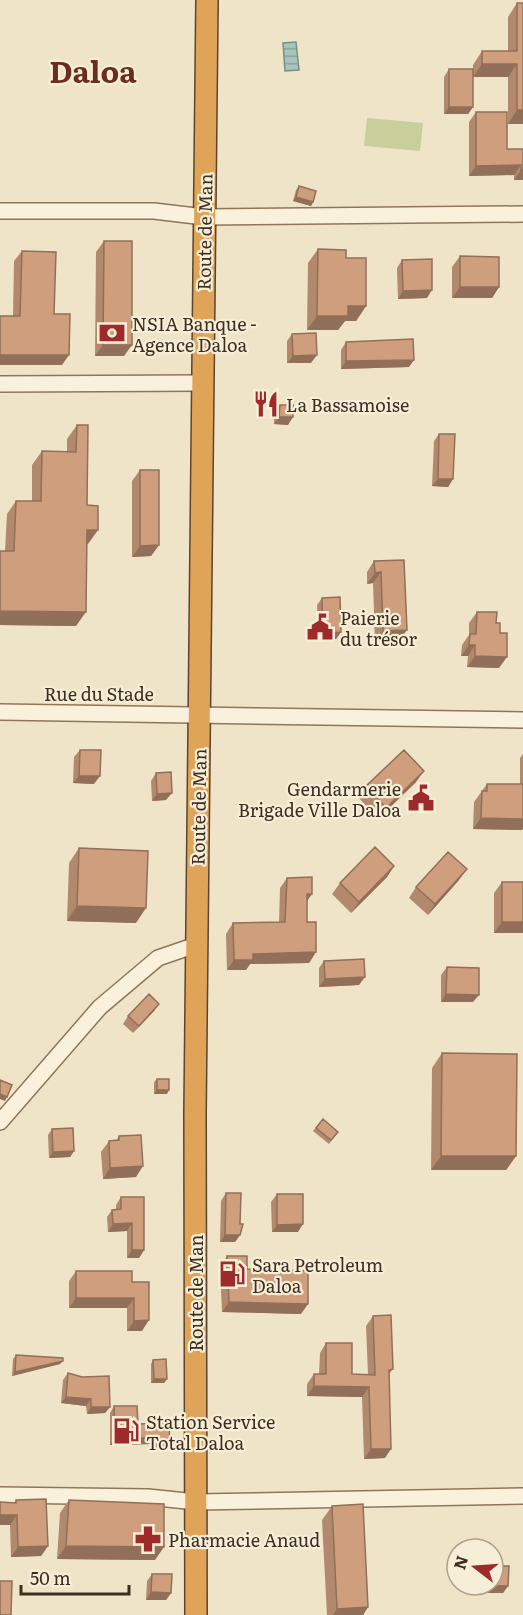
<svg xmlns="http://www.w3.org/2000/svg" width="523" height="1615" viewBox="0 0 523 1615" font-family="Literata,serif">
  <defs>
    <pattern id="water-rules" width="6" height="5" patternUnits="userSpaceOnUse" patternTransform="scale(1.5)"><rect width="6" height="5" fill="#a9c4bc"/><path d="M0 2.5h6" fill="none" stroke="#8ba098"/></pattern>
  </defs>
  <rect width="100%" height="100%" fill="#f0e4c8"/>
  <path fill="#c9cf9b" d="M367,118L423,123L420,151L364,146Z"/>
  <path fill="url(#water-rules)" stroke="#6f938a" stroke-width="1.5" d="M296,42L299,70L285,71L283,43Z"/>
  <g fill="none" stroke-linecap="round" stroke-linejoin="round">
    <g stroke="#8d765c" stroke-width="18">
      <path id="minor" d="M0,211H154L204,217L523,214
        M0,384L202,383
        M0,712L523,720
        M0,1122L100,1007L158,958L196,945
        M0,1495L148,1497L196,1502L523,1496"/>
    </g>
    <g stroke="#5b4430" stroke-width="24">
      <path id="highway" d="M196,1615L195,1113L207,0"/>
    </g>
    <use href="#minor" stroke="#faf1dc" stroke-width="15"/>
    <use href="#highway" stroke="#e0a458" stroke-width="21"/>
  </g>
  <path fill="#b2896c" d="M517,3L523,124H508V77H473V107L468,114H444V77L449,69H473V65L482,51H508V17Z
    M476,112L507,149H523V180H514V175L469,176V122Z
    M299,186L313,202L311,206L293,201L296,190Z
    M104,241L124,356H95L96,252Z
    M318,249L346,258L366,306L356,321H345L338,330H307L308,263Z
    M22,251L54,314L62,365L13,316L14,261Z
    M460,256L499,287L492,298H452V267Z
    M402,260L427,298L398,299L397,268Z
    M292,334L311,363H287V341Z
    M346,342L409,367L341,369V350Z
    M280,405L288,425L274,424V413Z
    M77,425L87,505L88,544H87L76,626L0,625V551H5L7,514L16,501H32V465L42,451L67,452V439Z
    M439,434L453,479L448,487L432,486L434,441Z
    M140,470L159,545L151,556L132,557V481Z
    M404,560L399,641L375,642L373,583L367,584V572L374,561Z
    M322,598L341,632L336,639L318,640L317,605Z
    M477,612L496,623L499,668L467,667L468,656H461L462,645L469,635V623Z
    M80,750L94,784L73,783L74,757Z
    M523,754V828L522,830L473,829L474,802L487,784H520V758Z
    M156,773L166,800L152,801L151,781Z
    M416,782L378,819L358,797L366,786Z
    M79,848L136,923L67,921L69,863Z
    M394,866L387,877L351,913L332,894L340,883Z
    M287,878L307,902V922L316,952L309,963L250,964L246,970H227L226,934L233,923H279L280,888Z
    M459,880L428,915L409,898L416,887Z
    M502,882L523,933H494V893Z
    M324,961L359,985L319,987V968Z
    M447,967L473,1002H441V975Z
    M154,1011L133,1033L123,1024L128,1016Z
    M442,1053L516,1156L506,1170H431L432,1068Z
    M157,1079L167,1094H154V1082Z
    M323,1119L338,1132L329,1144L313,1131Z
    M52,1129L74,1151L70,1157L49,1158L48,1135Z
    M119,1136L136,1177L103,1179L101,1152L109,1141H116Z
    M226,1193L240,1235L235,1242H220L221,1201Z
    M277,1194L298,1232H272L271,1202Z
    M121,1197L144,1250L139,1258H127V1231L108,1232L107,1217L112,1210H116V1205Z
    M227,1256L247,1269L301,1314L222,1312L220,1266Z
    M76,1271L132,1282L142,1331H127V1308H69V1281Z
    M373,1316L393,1369L389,1374L385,1458L364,1459L362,1397L307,1396V1384L314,1374H319L320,1353L326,1343L352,1374L368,1375L366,1326Z
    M16,1355L60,1364L12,1376L13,1359Z
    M153,1360L167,1379L164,1383H151V1364Z
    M68,1373L110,1407L105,1413L87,1414L86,1406L61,1403L63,1380Z
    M114,1406L138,1424L169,1423L165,1449L152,1450V1444L110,1445V1413Z
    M16,1500L48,1546L41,1556L11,1557L10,1525L14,1503Z
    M69,1500L155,1560L57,1559L60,1513Z
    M332,1506L368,1607L363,1615H327L322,1520Z
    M152,1574L171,1593L166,1600H146L147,1581Z
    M468,1585H493L508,1586L503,1593H468Z"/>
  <path fill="#916f58" d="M482,64H517L508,77H473Z
    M449,107H473L468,114H444Z
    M517,110H523V124H508Z
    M521,165L514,175L469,176L476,166Z
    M521,170H523V180H514Z
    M296,197L313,202L311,206L293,201Z
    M460,287H499L492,298H452Z
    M432,290L427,298L398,299L403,291Z
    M348,306H366L356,321H345L338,330H307L317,316Z
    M103,345H132L124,356H95Z
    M0,355H69L62,365H0Z
    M317,355L311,363H287L293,356Z
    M414,360L409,367L341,369L346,361Z
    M279,417H293L288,425L274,424Z
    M438,479H453L448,487L432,486Z
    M87,530H98L88,544H77Z
    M159,545L151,556L132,557L140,546Z
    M381,572L373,583L367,584L375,573Z
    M0,611L86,612L76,626L0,625Z
    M407,630L399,641L375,642L383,631Z
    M341,632L336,639L318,640L323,633Z
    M469,645H475L468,656H461Z
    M475,656L507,657L499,668L467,667Z
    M424,771L416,782L378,819L386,808Z
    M79,776H100L94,784L73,783Z
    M172,793L166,800L152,801L157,794Z
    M481,818L523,819V828L522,830L473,829Z
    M394,866L387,877L351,913L359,902Z
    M467,869L459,880L428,915L435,904Z
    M307,894H312L305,904Z
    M77,906L146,908L136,923L67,921Z
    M502,922H523V933H494Z
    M316,952L309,963L250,964L246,970H227L234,960L253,954Z
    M365,977L359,985L319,987L325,979Z
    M446,994L479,995L473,1002H441Z
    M159,1004L154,1011L133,1033L139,1026Z
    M157,1090H169L167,1094H154Z
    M0,1094L7,1097L5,1101L0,1099Z
    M74,1151L70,1157L49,1158L53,1152Z
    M441,1156H516L506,1170H431Z
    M143,1166L136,1177L103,1179L110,1168Z
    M132,1223L127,1231L108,1232L113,1224Z
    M303,1224L298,1232H272L277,1225Z
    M225,1235H240L235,1242H220Z
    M132,1250H144L139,1258H127Z
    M76,1298H134L127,1308H69Z
    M229,1302L308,1304L301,1314L222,1312Z
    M149,1320L142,1331H127L134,1321Z
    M63,1361L60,1364L12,1376L15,1372Z
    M154,1379H167L164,1383H151Z
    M314,1386L369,1387L362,1397L307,1396Z
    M66,1397L91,1399L86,1406L61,1403Z
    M91,1407H110L105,1413L87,1414Z
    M115,1438H157L152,1444L110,1445Z
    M157,1443H170L165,1449L152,1450Z
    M371,1449H391L385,1458L364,1459Z
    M0,1515H17L10,1525H0Z
    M48,1546L41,1556L11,1557L18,1547Z
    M66,1546L164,1547L155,1560L57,1559Z
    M474,1585L508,1586L503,1593H468Z
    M151,1592L171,1593L166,1600H146Z
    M368,1607L363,1615H333L337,1609Z"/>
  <path fill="#cf9f7d" stroke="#916f58" stroke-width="1.5" d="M517,3H523V110H517V64H482V51H517Z
    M449,69H473V107H449Z
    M476,112H507V149H523V170H521V165L476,166Z
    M299,186L316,191L313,202L296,197Z
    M104,241H132V345H103Z
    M318,249L346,250V258H366V306H348V316H317Z
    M22,251L56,252L54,314H70L69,355H0V316H20Z
    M460,256L499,257V287H460Z
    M432,259V290L403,291L402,260Z
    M316,333L317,355L293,356L292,334Z
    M413,339L414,360L346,361V342Z
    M280,405H293V417H279Z
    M77,425H88L87,505L98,506V530H87L86,612L0,611V551H14L16,501H41L42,451L76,452Z
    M439,434H455L453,479H438Z
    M140,470H159V545L140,546Z
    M404,560L407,630L383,631L381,572L375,573L374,561Z
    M340,597L341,632L323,633L322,598Z
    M477,612H497L496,623H500V633H507V657L475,656V645H469L470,634H476Z
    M80,750H101L100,776H79Z
    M404,750L424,771L386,808L366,786Z
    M171,772L172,793L157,794L156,773Z
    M487,784H523V819L481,818L482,791H487Z
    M375,847L394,866L359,902L340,883Z
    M79,848L148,851L146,908L77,906Z
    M448,852L467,869L435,904L416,887Z
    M312,877V894H307V922H316V952L253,954V960H234L233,923L285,922L287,878Z
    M502,882H523V922H502Z
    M364,959L365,977L325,979L324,961Z
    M447,967L479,968V995L446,994Z
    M149,994L159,1004L139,1026L128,1016Z
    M442,1053L517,1054L516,1156H441Z
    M157,1079H169V1090H157Z
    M0,1080L12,1085L7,1097L0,1094Z
    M323,1119L338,1132L331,1140L316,1128Z
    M73,1128L74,1151L53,1152L52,1129Z
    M141,1135L143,1166L110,1168L109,1141L119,1140V1136Z
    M226,1193H241L240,1224H243L240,1235H225Z
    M277,1194H303V1224L277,1225Z
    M121,1197H144V1250H132V1223L113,1224L112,1210L121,1209Z
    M227,1256H247V1269L308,1271V1304L229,1302Z
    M76,1271H132V1282H149V1320L134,1321V1298H76Z
    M391,1315L393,1369L389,1370L391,1449H371L369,1387L314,1386V1374H326V1343H352V1374L375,1375L373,1316Z
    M16,1355L63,1358V1361L15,1372Z
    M166,1359L167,1379H154L153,1360Z
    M68,1373L82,1377L109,1376L110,1407H91V1399L66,1397Z
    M114,1406H137L138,1424L169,1423L170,1443H157V1438H115Z
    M46,1499L48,1546L18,1547L17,1515H0V1502L16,1503V1500Z
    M69,1500L164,1504V1547L66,1546Z
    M363,1504L368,1607L337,1609L332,1506Z
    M493,1566H509L508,1586L474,1585H493Z
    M152,1574H172L171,1593L151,1592Z
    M0,1581H12L11,1615H0Z"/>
  <defs>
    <g id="bank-bare" transform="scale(2.07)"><path d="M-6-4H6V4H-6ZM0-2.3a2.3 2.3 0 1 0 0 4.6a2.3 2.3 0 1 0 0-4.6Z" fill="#9e2a2b" stroke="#f7eed8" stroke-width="2.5" paint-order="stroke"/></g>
    <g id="restaurant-bare" transform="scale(2.07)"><path d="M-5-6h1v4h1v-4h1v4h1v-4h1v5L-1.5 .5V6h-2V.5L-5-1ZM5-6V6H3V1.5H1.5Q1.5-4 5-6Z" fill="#9e2a2b" stroke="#f7eed8" stroke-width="2.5" paint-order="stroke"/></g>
    <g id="civic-bare" transform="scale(2.07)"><path d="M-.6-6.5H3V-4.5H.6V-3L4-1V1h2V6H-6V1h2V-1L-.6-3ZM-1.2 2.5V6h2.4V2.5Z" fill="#9e2a2b" stroke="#f7eed8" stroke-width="2.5" paint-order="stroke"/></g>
    <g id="fuel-bare" transform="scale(2.07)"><path d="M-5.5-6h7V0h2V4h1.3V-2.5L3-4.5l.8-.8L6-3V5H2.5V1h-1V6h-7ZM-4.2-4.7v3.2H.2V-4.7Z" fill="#9e2a2b" stroke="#f7eed8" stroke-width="2.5" paint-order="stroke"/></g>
    <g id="pharmacy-bare" transform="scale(2.07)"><path d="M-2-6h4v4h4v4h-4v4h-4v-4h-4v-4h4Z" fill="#9e2a2b" stroke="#f7eed8" stroke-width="2.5" paint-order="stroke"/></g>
  </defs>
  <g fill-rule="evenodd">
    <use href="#bank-bare" x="112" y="333"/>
    <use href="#restaurant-bare" x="266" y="404"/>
    <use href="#civic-bare" x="320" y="627"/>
    <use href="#civic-bare" x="421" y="798"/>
    <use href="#fuel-bare" x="232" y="1274"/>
    <use href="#fuel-bare" x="126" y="1431"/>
    <use href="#pharmacy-bare" x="148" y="1539"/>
  </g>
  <g text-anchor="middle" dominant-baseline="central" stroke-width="4.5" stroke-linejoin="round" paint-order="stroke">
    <g font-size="18" fill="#3d2e20" stroke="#f7eed8">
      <text transform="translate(204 232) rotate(-89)">Route de Man</text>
      <text x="99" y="693">Rue du Stade</text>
      <text transform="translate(198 807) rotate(-89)">Route de Man</text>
      <text transform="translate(195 1293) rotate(-90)">Route de Man</text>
    </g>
    <g font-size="18" fill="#3d2e20" stroke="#f7eed8" text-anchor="start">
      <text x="132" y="323">NSIA Banque -<tspan x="132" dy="21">Agence Daloa</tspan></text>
      <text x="286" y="404">La Bassamoise</text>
      <text x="340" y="617">Paierie<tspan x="340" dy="21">du trésor</tspan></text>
      <text x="401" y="788" text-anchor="end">Gendarmerie<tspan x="401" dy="21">Brigade Ville Daloa</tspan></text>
      <text x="252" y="1264">Sara Petroleum<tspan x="252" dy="21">Daloa</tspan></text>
      <text x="146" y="1421">Station Service<tspan x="146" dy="21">Total Daloa</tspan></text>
      <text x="168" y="1539">Pharmacie Anaud</text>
    </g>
    <g font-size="30" font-weight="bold" fill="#6b2e1e" stroke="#f7eed8">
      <text x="93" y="70">Daloa</text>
    </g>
  </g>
  <g transform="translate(475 1567) rotate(287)"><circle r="28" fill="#f7eed8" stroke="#ada18e" stroke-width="1.5"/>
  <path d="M0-4.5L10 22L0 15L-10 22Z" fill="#9e2a2b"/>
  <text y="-9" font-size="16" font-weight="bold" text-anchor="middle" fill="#3d2e20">N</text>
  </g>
  <path d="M21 1585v9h108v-9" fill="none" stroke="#3d2e20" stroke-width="3"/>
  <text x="30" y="1585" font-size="18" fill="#3d2e20" stroke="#f7eed8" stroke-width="4.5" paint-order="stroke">50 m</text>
</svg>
